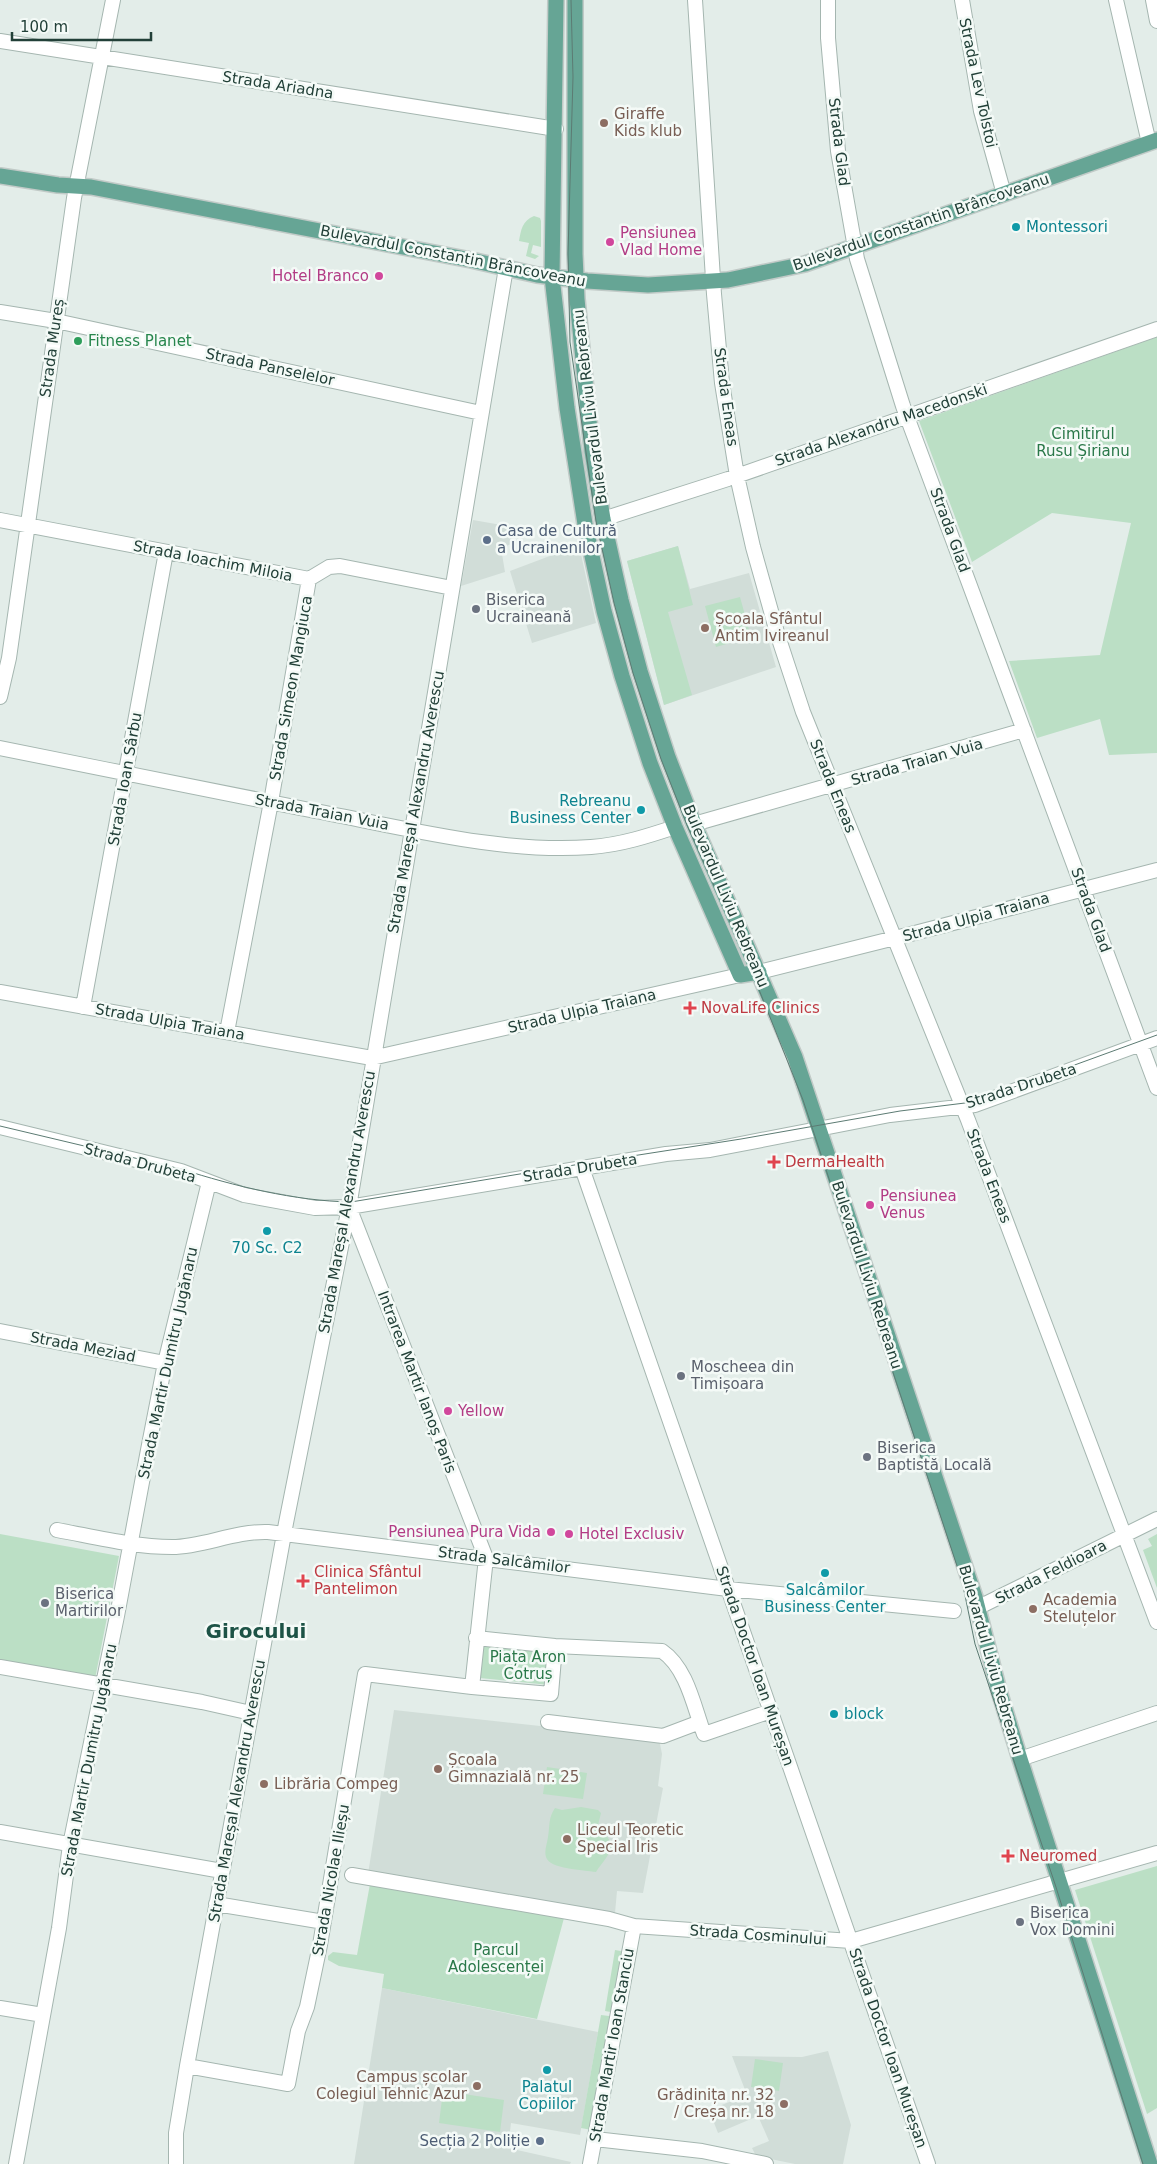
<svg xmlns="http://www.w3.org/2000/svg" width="1157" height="2164" viewBox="0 0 1157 2164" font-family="'DejaVu Sans',sans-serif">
  <rect width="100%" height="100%" fill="#e3ede9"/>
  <path fill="#d1ddd8" d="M473,520L513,527L514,543L501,548L505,572L461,586Z
    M579,545L596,623L532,643L510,571Z
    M678,546L690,589L749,573L776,667L664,705L627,561Z
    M394,1710L659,1739L662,1754L658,1786L663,1788L643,1893L617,1891L615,1913L594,1912L368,1874Z
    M382,1988L598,2032L580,2135L511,2123L508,2148L571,2162L570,2164H354Z
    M828,2051L851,2125L843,2164H795L756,2156L752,2148L769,2141L758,2116L718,2133L709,2110L747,2095L732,2056L802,2057Z"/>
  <path fill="#bbdfc5" d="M534,216L540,218L541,221V247L533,245L531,253L539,256L535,259L526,256L529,243L519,241C521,230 522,221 534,216Z
    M1157,337V753L1109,755L1100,719L1037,738L1009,661L1100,655L1131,523L1052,513L972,562L919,421Z
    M678,546L693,605L668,612L692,695L664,705L627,561Z
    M740,597L751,637L716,647L705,606Z
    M0,1534L119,1556L95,1679L0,1660Z
    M1157,1534V1588L1143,1550L1152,1546L1148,1539Z
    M483,1644L552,1651L549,1685L480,1678Z
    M547,1767L587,1773L583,1799L543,1794Z
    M581,1807L598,1810L601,1813L598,1825L600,1831C622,1845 605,1858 596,1872C584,1870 549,1869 546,1857C544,1851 547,1844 548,1837C550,1826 548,1818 555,1808L562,1810Z
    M1157,1866V2108L1147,2114L1075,1890Z
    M370,1884L564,1918L537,2019L382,1988L384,1974L339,1966L328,1960V1956L333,1952L357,1955Z
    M615,1950L626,1952L616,2013L605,2011Z
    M601,2015L617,2017L597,2131L581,2128Z
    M755,2059L783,2063L779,2091L751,2087Z
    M443,2091L504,2100L500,2132L439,2123Z"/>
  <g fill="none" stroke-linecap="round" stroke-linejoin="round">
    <g stroke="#a5b6b0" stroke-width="16">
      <path id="minor" d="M695,0L714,294L722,383L737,476L753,547L778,636L803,712L968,1120L1157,1622
        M828,0V38L838,151L857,259L903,406L1157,1088
        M962,0L981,111L1004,194
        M1116,0L1149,143
        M1153,0L1157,21
        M0,41L556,129
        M0,312L56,321L481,413
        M603,519L728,479L1157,329
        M0,520L309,579L329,567L340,566L452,588
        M0,697L9,658L74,198L113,0
        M0,748C105,769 210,791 315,811C401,827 503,854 591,847C620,845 648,836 675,827
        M694,824L1024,730
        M759,972L907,935L1157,870
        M0,992L372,1058L740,975
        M83,1007L166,552
        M227,1032L271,802L309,579
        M0,1127L181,1171L244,1195L315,1208L349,1207L666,1154L710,1150L890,1115L975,1105L1157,1038
        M582,1168L928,2164
        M349,1207L486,1558L472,1687L551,1694L555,1646
        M0,1331L165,1363
        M57,1530C95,1537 134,1547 172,1547C204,1547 233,1531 268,1532L728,1589L954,1611
        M977,1608L1157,1519
        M476,1638L555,1646L662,1651C687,1668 694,1707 704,1734L771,1711
        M0,1667L202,1702L251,1713
        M548,1722L663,1736L700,1722
        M1020,1759L1157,1713
        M0,1832L222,1871
        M352,1875L609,1919L634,1926L851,1941L1157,1853
        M216,1904L324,1922
        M0,2008L43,2015
        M187,2066L288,2084L298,2031L307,2007L320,1945L365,1674L472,1687
        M595,2139L702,2151L766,2164
        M16,2164L59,1928L70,1845L117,1616L148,1450L165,1363L209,1182
        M176,2164V2133L187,2066L286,1523L349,1207L506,268
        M590,2164L634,1926"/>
    </g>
    <g stroke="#c1cac7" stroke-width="18">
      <path id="major" d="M556,0L552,277L567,408L585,524L604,611L622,676L650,763L675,827L740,975L759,972
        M575,0V254L577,299L592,451L603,519L621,600L640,671L668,757L694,824L795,1057L975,1597L999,1691L1020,1759L1150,2164
        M0,176L58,185L91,187L471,260L537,275L587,281L648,285L728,280L805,264L1157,140"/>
    </g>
    <use href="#minor" stroke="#fff" stroke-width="14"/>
    <use href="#major" stroke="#66a595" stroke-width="15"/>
    <path stroke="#5c7b73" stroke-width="1" d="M571,0L573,77L568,253L570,342L596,521L614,603L633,673L661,759L687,825L748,962L803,1100L962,1581L975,1644L1055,1884L1143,2164
      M0,1126L181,1169C234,1186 295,1201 351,1202L568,1166L741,1139L900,1111L973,1102L1157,1035"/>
  </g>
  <g fill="#8d6e63" stroke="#f4faf7" stroke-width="2">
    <circle cx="604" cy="123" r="5"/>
    <circle cx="705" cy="628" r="5"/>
    <circle cx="1033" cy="1609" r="5"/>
    <circle cx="438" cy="1769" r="5"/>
    <circle cx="264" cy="1784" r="5"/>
    <circle cx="567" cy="1839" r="5"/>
    <circle cx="477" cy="2086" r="5"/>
    <circle cx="784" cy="2104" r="5"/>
  </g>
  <g fill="#0f9aa8" stroke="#f4faf7" stroke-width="2">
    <circle cx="1016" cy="227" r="5"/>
    <circle cx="641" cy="810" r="5"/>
    <circle cx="267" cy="1231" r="5"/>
    <circle cx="825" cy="1573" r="5"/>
    <circle cx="834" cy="1714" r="5"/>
    <circle cx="547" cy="2070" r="5"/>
  </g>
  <g fill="#d1479c" stroke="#f4faf7" stroke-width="2">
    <circle cx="610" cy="242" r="5"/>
    <circle cx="379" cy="276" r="5"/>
    <circle cx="870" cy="1205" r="5"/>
    <circle cx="448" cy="1411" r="5"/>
    <circle cx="551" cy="1532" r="5"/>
    <circle cx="569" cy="1534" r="5"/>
  </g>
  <circle fill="#2e9e5b" stroke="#f4faf7" stroke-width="2" cx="78" cy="341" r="5"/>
  <g fill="#5c6f8a" stroke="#f4faf7" stroke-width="2">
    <circle cx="487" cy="540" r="5"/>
    <circle cx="540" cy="2141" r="5"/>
  </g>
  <g fill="#6b7280" stroke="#f4faf7" stroke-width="2">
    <circle cx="476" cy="609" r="5"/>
    <circle cx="681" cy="1376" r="5"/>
    <circle cx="867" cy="1457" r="5"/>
    <circle cx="45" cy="1603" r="5"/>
    <circle cx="1020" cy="1922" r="5"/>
  </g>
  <g fill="#e0444e" stroke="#f4faf7" stroke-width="2">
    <path d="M687.5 1000.5h5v5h5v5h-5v5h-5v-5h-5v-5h5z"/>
    <path d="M771.5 1154.5h5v5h5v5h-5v5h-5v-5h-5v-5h5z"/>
    <path d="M300.5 1573.5h5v5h5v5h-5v5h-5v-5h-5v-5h5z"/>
    <path d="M1005.5 1848.5h5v5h5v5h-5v5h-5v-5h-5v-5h5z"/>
  </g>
  <g text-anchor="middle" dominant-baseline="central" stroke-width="5" stroke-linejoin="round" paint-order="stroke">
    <g font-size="15" fill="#224038" stroke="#f4faf7">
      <text transform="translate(978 83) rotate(78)">Strada Lev Tolstoi</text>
      <text transform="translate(278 85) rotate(9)">Strada Ariadna</text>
      <text transform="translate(839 142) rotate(83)">Strada Glad</text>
      <text transform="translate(921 222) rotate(-19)">Bulevardul Constantin Brâncoveanu</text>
      <text transform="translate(453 256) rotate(11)">Bulevardul Constantin Brâncoveanu</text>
      <text transform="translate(52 348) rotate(-82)">Strada Mureș</text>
      <text transform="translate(270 367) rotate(12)">Strada Panselelor</text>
      <text transform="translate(726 397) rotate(82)">Strada Eneas</text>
      <text transform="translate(590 407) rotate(-97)">Bulevardul Liviu Rebreanu</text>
      <text transform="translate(881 425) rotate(-19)">Strada Alexandru Macedonski</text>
      <text transform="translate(950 530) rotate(70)">Strada Glad</text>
      <text transform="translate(213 561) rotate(11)">Strada Ioachim Miloia</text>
      <text transform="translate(291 688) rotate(-80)">Strada Simeon Mangiuca</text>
      <text transform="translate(917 762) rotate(-16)">Strada Traian Vuia</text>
      <text transform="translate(125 779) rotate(-80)">Strada Ioan Sârbu</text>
      <text transform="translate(833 786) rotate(68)">Strada Eneas</text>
      <text transform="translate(416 802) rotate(-80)">Strada Mareșal Alexandru Averescu</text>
      <text transform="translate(322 812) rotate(11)">Strada Traian Vuia</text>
      <text transform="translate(726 896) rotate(67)">Bulevardul Liviu Rebreanu</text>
      <text transform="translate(1091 910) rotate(70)">Strada Glad</text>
      <text transform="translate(976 917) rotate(-15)">Strada Ulpia Traiana</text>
      <text transform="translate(582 1011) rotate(-13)">Strada Ulpia Traiana</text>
      <text transform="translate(170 1022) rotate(10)">Strada Ulpia Traiana</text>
      <text transform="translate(1021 1086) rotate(-18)">Strada Drubeta</text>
      <text transform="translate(140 1163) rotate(15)">Strada Drubeta</text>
      <text transform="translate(580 1168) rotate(-9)">Strada Drubeta</text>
      <text transform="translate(989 1176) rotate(69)">Strada Eneas</text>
      <text transform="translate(347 1202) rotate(-80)">Strada Mareșal Alexandru Averescu</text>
      <text transform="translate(867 1275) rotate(72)">Bulevardul Liviu Rebreanu</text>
      <text transform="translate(83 1347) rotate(11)">Strada Meziad</text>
      <text transform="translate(168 1363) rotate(-78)">Strada Martir Dumitru Jugănaru</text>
      <text transform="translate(417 1382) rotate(69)">Intrarea Martir Ianoș Paris</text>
      <text transform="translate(504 1560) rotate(7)">Strada Salcâmilor</text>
      <text transform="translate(1051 1572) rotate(-27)">Strada Feldioara</text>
      <text transform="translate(991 1660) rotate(74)">Bulevardul Liviu Rebreanu</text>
      <text transform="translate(755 1666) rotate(71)">Strada Doctor Ioan Mureșan</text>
      <text transform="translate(89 1760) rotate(-79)">Strada Martir Dumitru Jugănaru</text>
      <text transform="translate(237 1791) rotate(-80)">Strada Mareșal Alexandru Averescu</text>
      <text transform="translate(331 1880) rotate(-80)">Strada Nicolae Ilieșu</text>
      <text transform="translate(758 1935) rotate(4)">Strada Cosminului</text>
      <text transform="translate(612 2045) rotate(-80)">Strada Martir Ioan Stanciu</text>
      <text transform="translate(888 2048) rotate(71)">Strada Doctor Ioan Mureșan</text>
    </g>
    <g font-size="15" fill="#785e54" stroke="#f4faf7" text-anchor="start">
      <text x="614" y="114">Giraffe<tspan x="614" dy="17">Kids klub</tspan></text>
      <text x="715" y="619">Școala Sfântul<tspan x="715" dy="17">Antim Ivireanul</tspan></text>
      <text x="1043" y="1600">Academia<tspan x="1043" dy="17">Steluțelor</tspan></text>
      <text x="448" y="1760">Școala<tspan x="448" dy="17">Gimnazială nr. 25</tspan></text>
      <text x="274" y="1784">Librăria Compeg</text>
      <text x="577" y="1830">Liceul Teoretic<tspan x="577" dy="17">Special Iris</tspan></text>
      <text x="467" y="2077" text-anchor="end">Campus școlar<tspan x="467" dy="17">Colegiul Tehnic Azur</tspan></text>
      <text x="774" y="2095" text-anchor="end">Grădinița nr. 32<tspan x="774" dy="17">/ Creșa nr. 18</tspan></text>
    </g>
    <g font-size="15" fill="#0d838f" stroke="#f4faf7">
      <text x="1026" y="227" text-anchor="start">Montessori</text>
      <text x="631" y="801" text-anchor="end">Rebreanu<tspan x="631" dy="17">Business Center</tspan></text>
      <text x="267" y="1248">70 Sc. C2</text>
      <text x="825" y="1590">Salcâmilor<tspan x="825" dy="17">Business Center</tspan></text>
      <text x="844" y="1714" text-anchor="start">block</text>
      <text x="547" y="2087">Palatul<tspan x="547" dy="17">Copiilor</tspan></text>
    </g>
    <g font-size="15" fill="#b23c85" stroke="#f4faf7" text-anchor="start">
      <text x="620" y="233">Pensiunea<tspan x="620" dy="17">Vlad Home</tspan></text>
      <text x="369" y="276" text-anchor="end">Hotel Branco</text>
      <text x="880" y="1196">Pensiunea<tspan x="880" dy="17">Venus</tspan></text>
      <text x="458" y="1411">Yellow</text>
      <text x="541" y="1532" text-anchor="end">Pensiunea Pura Vida</text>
      <text x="579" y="1534">Hotel Exclusiv</text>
    </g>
    <g font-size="15" fill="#27864d" stroke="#f4faf7" text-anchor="start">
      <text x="88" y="341">Fitness Planet</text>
    </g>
    <g font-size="15" fill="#2a7849" stroke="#f4faf7">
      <text x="1083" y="434">Cimitirul<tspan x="1083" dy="17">Rusu Șirianu</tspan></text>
      <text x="528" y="1657">Piața Aron<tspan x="528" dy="17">Cotruș</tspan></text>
      <text x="496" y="1950">Parcul<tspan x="496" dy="17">Adolescenței</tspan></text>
    </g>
    <g font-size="15" fill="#4e5e75" stroke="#f4faf7" text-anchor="start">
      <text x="497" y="531">Casa de Cultură<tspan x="497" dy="17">a Ucrainenilor</tspan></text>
      <text x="530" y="2141" text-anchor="end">Secția 2 Poliție</text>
    </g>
    <g font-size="15" fill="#5b616d" stroke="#f4faf7" text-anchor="start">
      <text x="486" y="600">Biserica<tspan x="486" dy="17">Ucraineană</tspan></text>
      <text x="691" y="1367">Moscheea din<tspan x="691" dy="17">Timișoara</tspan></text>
      <text x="877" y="1448">Biserica<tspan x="877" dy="17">Baptistă Locală</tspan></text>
      <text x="55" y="1594">Biserica<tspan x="55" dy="17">Martirilor</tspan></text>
      <text x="1030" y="1913">Biserica<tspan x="1030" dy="17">Vox Domini</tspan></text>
    </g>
    <g font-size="15" fill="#be3a42" stroke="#f4faf7" text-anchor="start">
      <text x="701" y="1008">NovaLife Clinics</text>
      <text x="785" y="1162">DermaHealth</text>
      <text x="314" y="1572">Clinica Sfântul<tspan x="314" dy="17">Pantelimon</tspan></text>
      <text x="1019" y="1856">Neuromed</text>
    </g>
    <g font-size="20" font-weight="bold" fill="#1d5346" stroke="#f4faf7">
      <text x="256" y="1631">Girocului</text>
    </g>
  </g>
  <path d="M12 32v8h139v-8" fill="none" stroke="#224038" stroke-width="2.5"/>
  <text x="20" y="32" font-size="15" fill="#224038" stroke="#f4faf7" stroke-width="4" paint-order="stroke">100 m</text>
</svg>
